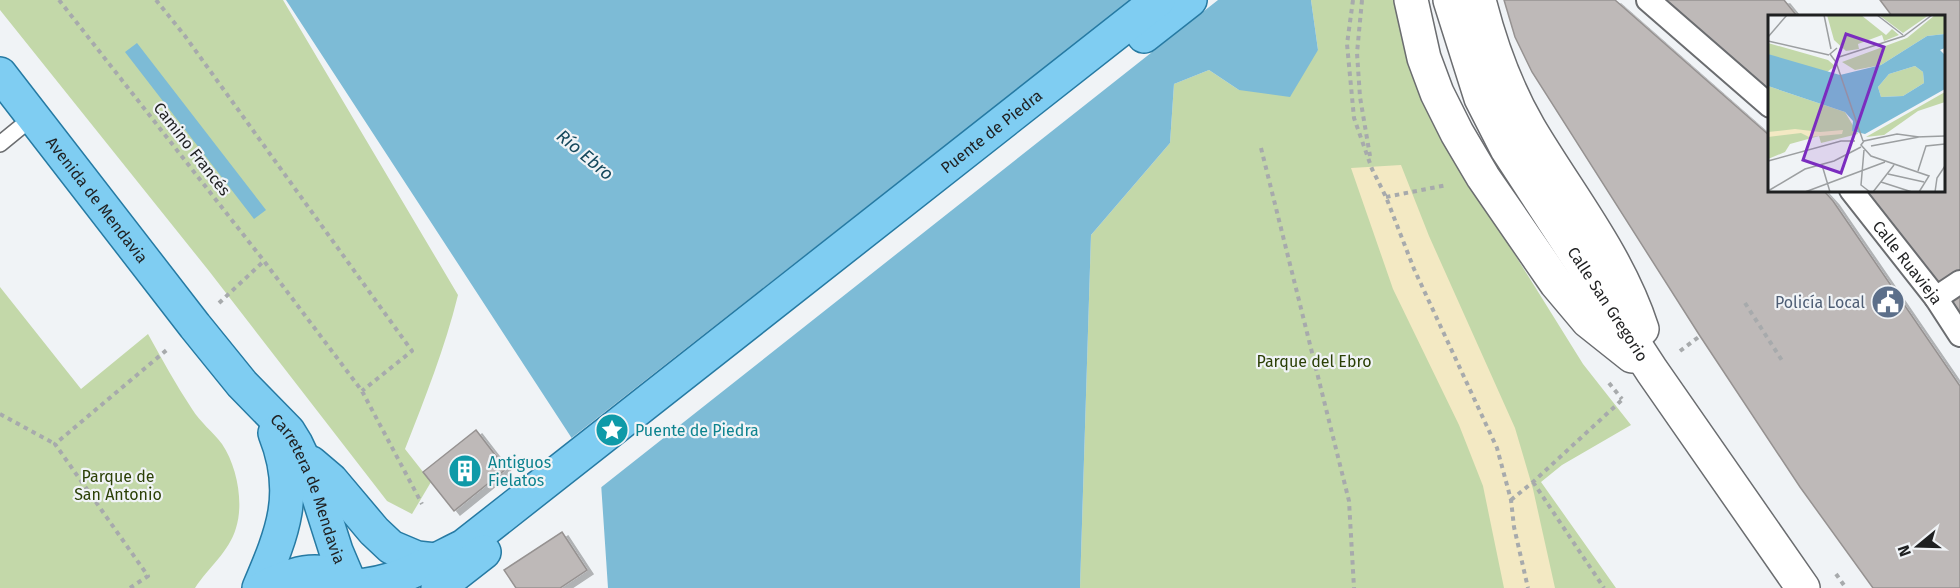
<svg xmlns="http://www.w3.org/2000/svg" width="1960" height="588" viewBox="0 0 1960 588" font-family="'Fira Sans',sans-serif">
  <defs>
    <filter id="shadow"><feDropShadow dx="6" dy="4" stdDeviation="0" flood-color="#0004"/></filter>
  </defs>
  <rect width="100%" height="100%" fill="#f0f3f6"/>
  <path fill="#c3d8a9" d="M0,0H283L458,295C445,348 425,398 405,449L431,482L412,514L387,501L209,271L0,10Z
    M1311,0H1395L1407,61L1469,181L1583,364L1631,425L1562,465L1541,482L1616,588H1080L1091,235L1170,143L1174,84L1209,70L1239,90L1318,50Z
    M0,287L81,389L148,334C162,359 176,385 192,409C200,422 213,432 222,444C237,466 244,503 236,528C229,552 208,568 195,588H0Z"/>
  <path fill="#f3e9c3" d="M1401,165L1429,236L1515,428L1533,489L1555,588H1504L1483,486L1459,425L1393,289L1351,168Z"/>
  <path fill="#7dbbd6" d="M286,0H1311L1318,50L1290,97L1239,90L1209,70L1174,84L1170,143L1091,235L1080,588H608L601,483Z
    M137,43L266,210L254,219L125,52Z"/>
  <path fill="#f0f3f6" d="M1131,0H1218L599,489L598,484L569,440Z"/>
  <path fill="#beb9b8" stroke="#969291" stroke-width="1.5" filter="url(#shadow)" d="M1504,0H1615L1770,136V190H1823L1833,201L1960,386V588H1873L1800,487L1700,336L1532,72L1515,37Z
    M1662,0H1784L1797,16H1770V94Z
    M1880,0H1960V272L1935,287L1862,190H1944V16H1892Z
    M1960,297V330L1945,307Z
    M476,430L506,469L454,511L423,472Z
    M562,532L587,570L560,588H516L504,570Z"/>
  <g fill="none" stroke-linecap="round" stroke-linejoin="round">
    <g stroke="#6b6d70" stroke-width="18">
      <path id="service" d="M0,144L33,117"/>
    </g>
    <g stroke="#6b6d70" stroke-width="26">
      <g id="pedestrian">
        <path d="M1648,0L1770,106"/>
        <path id="s1" d="M1851,190L1936,298L1960,335"/>
        <path d="M1936,298L1960,282"/>
      </g>
    </g>
    <g stroke="#6b6d70" stroke-width="36">
      <g id="secondary">
        <path d="M1411,0L1424,58L1437,93L1457,133L1483,177L1556,283L1588,321L1632,356"/>
        <path id="s2" d="M1450,0L1481,98L1507,149L1652,371L1803,588"/>
        <path d="M1479,0C1490,44 1506,88 1529,128C1568,194 1618,255 1642,329"/>
      </g>
    </g>
    <g stroke="#267aa3" stroke-width="36">
      <g id="primary">
        <path d="M1144,36L1190,0"/>
        <path id="s3" d="M0,74L195,326L242,384L288,431L296,444L314,482L336,551L350,584"/>
        <path d="M311,463L331,480L374,531L391,547L417,558L435,560"/>
        <path id="s4" d="M354,586C394,585 429,563 464,546L1158,0"/>
        <path d="M259,588C283,532 299,493 275,433"/>
        <path d="M263,588C297,572 323,562 356,588"/>
        <path d="M438,588L484,552"/>
      </g>
    </g>
    <path stroke="#a7aaac" stroke-width="4" stroke-dasharray="4.5 4.5" stroke-linecap="butt" d="M59,0L264,261L362,391L422,504
      M156,0L185,36L412,351L362,391
      M1353,0L1347,44L1354,118L1372,169L1386,197L1414,269L1497,448L1511,500L1514,527L1528,588
      M1362,0L1357,53L1360,97L1370,156
      M1261,148L1349,501L1354,588
      M1386,197L1447,185
      M219,303L264,261
      M1745,303L1783,362
      M1680,351L1700,336
      M1609,383L1622,399
      M0,414L55,444
      M1533,482L1604,588
      M1511,500L1533,482L1624,398
      M1836,574L1846,588
      M130,588L148,576L55,444L169,348"/>
    <use href="#service" stroke="#fff" stroke-width="15"/>
    <use href="#pedestrian" stroke="#fff" stroke-width="22"/>
    <use href="#secondary" stroke="#fff" stroke-width="33"/>
    <use href="#primary" stroke="#7fcdf2" stroke-width="33"/>
  </g>
  <defs>
    <g id="civic-disc" transform="scale(1.725)"><circle r="9.5" fill="#5c6f8a" stroke="#f0f3f6"/><path d="M-.6-6.5H3V-4.5H.6V-3L4-1V1h2V6H-6V1h2V-1L-.6-3ZM-1.2 2.5V6h2.4V2.5Z" fill="#fff"/></g>
    <g id="sight-disc" transform="scale(1.725)"><circle r="9.5" fill="#0f9aa8" stroke="#f0f3f6"/><path d="M0-6L1.8-2.2L6-1.7L2.9 1.2L3.7 5.4L0 3.3L-3.7 5.4L-2.9 1.2L-6-1.7L-1.8-2.2Z" fill="#fff"/></g>
    <g id="building-disc" transform="scale(1.725)"><circle r="9.5" fill="#0f9aa8" stroke="#f0f3f6"/><path d="M-4-6H4V6H1V3H-1V6H-4ZM-2.5-4.3h1.7v1.8h-1.7ZM.8-4.3h1.7v1.8H.8ZM-2.5-1h1.7V.8h-1.7ZM.8-1h1.7V.8H.8Z" fill="#fff"/></g>
  </defs>
  <g fill-rule="evenodd">
    <use href="#civic-disc" x="1888" y="302"/>
    <use href="#sight-disc" x="612" y="430"/>
    <use href="#building-disc" x="465" y="471"/>
  </g>
  <g text-anchor="middle" dominant-baseline="central" stroke-width="4.5" stroke-linejoin="round" paint-order="stroke">
    <g font-size="16" fill="#1f2021" stroke="#f0f3f6">
      <text stroke="none"><textPath href="#s4" startOffset="789">Puente de Piedra</textPath></text>
      <text transform="translate(192 149) rotate(52)">Camino Francés</text>
      <text stroke="none"><textPath href="#s3" startOffset="159">Avenida de Mendavia</textPath></text>
      <text stroke="none"><textPath href="#s1" startOffset="92">Calle Ruavieja</textPath></text>
      <text stroke="none"><textPath href="#s2" startOffset="345">Calle San Gregorio</textPath></text>
      <text stroke="none"><textPath href="#s3" startOffset="520">Carretera de Mendavia</textPath></text>
    </g>
    <g font-size="16" fill="#4e5e75" stroke="#f0f3f6" text-anchor="end">
      <text x="1865" y="302">Policía Local</text>
    </g>
    <g font-size="16" fill="#2b4006" stroke="#f0f3f6">
      <text x="1314" y="361">Parque del Ebro</text>
      <text x="118" y="476">Parque de<tspan x="118" dy="18">San Antonio</tspan></text>
    </g>
    <g font-size="16" fill="#0d838f" stroke="#f0f3f6" text-anchor="start">
      <text x="635" y="430">Puente de Piedra</text>
      <text x="488" y="462">Antiguos<tspan x="488" dy="18">Fielatos</tspan></text>
    </g>
    <g font-size="18" font-style="italic" fill="#15495d" stroke="#f0f3f6">
      <text transform="translate(585 155) rotate(40)">Río Ebro</text>
    </g>
  </g>
  <g transform="translate(1768 15)">
    <rect width="177" height="177" fill="#f0f3f6"/>
    <path d="M59,0H93L118,20L124,14L131,20L116,26L114,20L90,29L91,34L78,36L66,25ZM111,0H161L135,18ZM167,0H177V19L159,21L113,50L87,55L74,47L139,23ZM0,28L60,45L67,51L59,57L21,48L0,39ZM147,51L155,57L156,68L135,81L113,82L110,72L121,59ZM0,71L77,97L90,119L53,128L51,121L22,129L17,137L0,144ZM177,77V87L150,96L116,120L98,122Z" fill="#c3d8a9"/>
    <path d="M27,114L52,117L75,115L74,119L41,122L33,118L0,122V117Z" fill="#f3e9c3"/>
    <path d="M177,19V33L172,35L177,40V74L97,119L84,116L85,106L77,97L0,71V39L72,60L113,50L159,21ZM147,51L155,57L156,68L135,81L113,82L110,72L121,59Z" fill="#7dbbd6" fill-rule="evenodd"/>
    <path fill="none" stroke="#9c9fa1" stroke-width="1.5" d="M56,0L63,34M109,0L135,20M0,22L19,0M0,26L61,40M69,33L62,39L68,47L95,126M71,42L136,21L164,0M148,122L177,121M151,122L129,119L96,126L93,130L103,141L161,161L151,177M103,131L151,122M96,135L93,170L102,177M0,146L73,126H87M54,150L62,177M150,156L158,131L177,129M120,159L156,167M113,167L144,177M0,176L37,154L66,146L93,132M37,177L117,147M105,177L126,150M167,177L169,163L177,151"/>
    <path fill="#7b2cbf" fill-opacity="0.15" stroke="#7b2cbf" stroke-width="3" d="M78,19L116,32L73,158L35,145Z"/>
    <rect width="177" height="177" fill="none" stroke="#1f2021" stroke-width="3"/>
  </g>
  <g transform="translate(1918 546) rotate(251)" stroke="#f0f3f6" stroke-width="4.5" paint-order="stroke">
  <path d="M0-4.5L10 22L0 15L-10 22Z" fill="#1f2021"/>
  <text y="-9" font-size="16" font-weight="bold" text-anchor="middle" fill="#1f2021">N</text>
  </g>
</svg>
